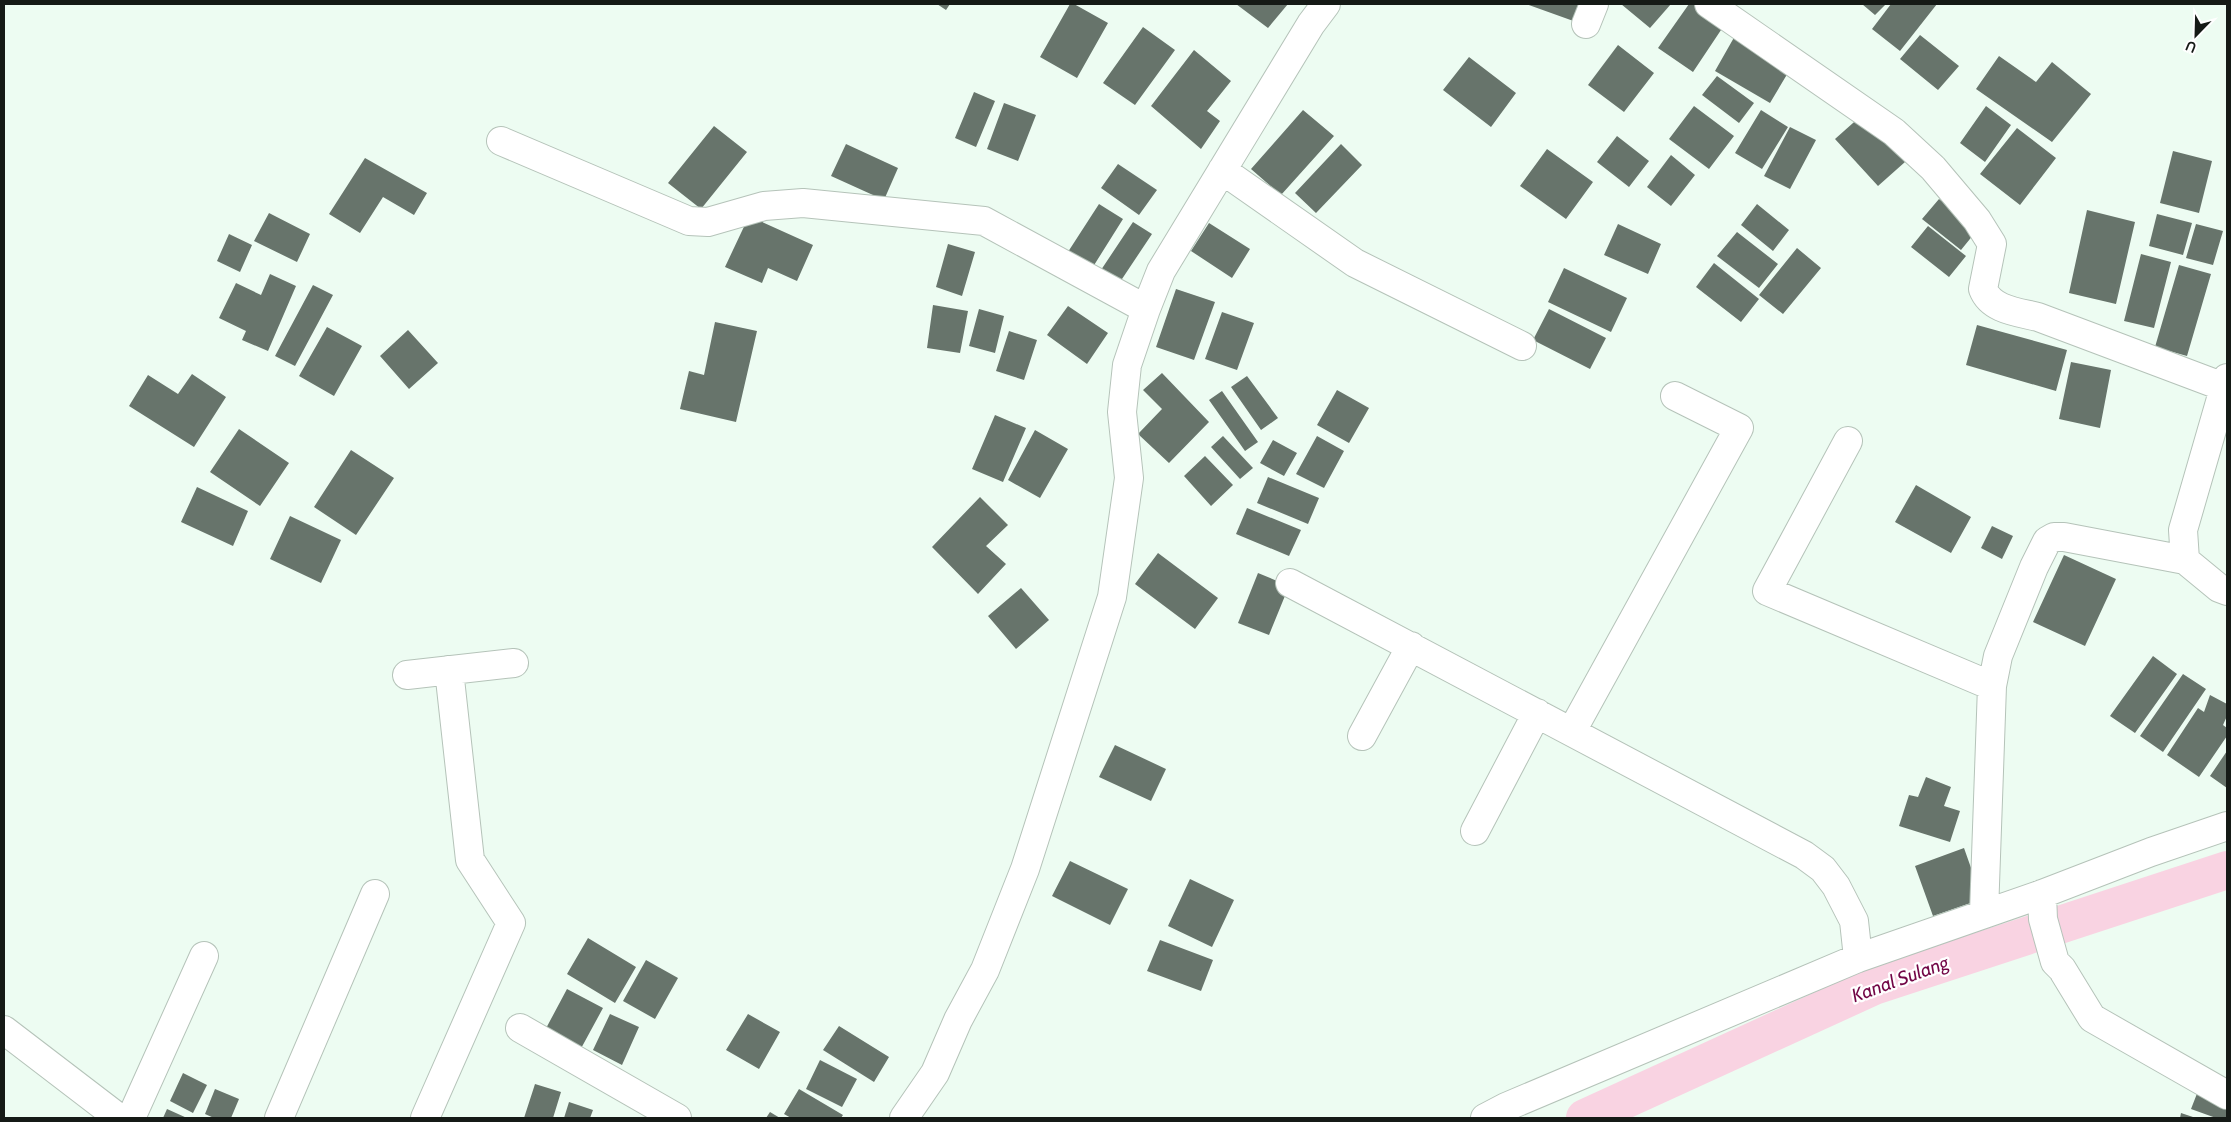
<svg xmlns="http://www.w3.org/2000/svg" width="2231" height="1122" viewBox="0 0 2231 1122" font-family="Cabin,sans-serif">
  <rect width="100%" height="100%" fill="#edfcf2"/>
  <g fill="none" stroke-linecap="round" stroke-linejoin="round">
    <path stroke="#f9d3e2" stroke-width="38" d="M1585,1118L1874,986L2227,870"/>
  </g>
  <path fill="#67746b" d="M937,4H950L946,10Z
    M1070,4H1074L1108,23L1077,78L1040,57Z
    M1236,4H1288L1268,28Z
    M1526,4H1585L1579,23Z
    M1621,4H1671L1650,28Z
    M1689,4H1695L1725,24L1693,72L1658,48Z
    M1862,4H1886L1875,15Z
    M1891,4H1937L1900,51L1872,29Z
    M1143,27L1175,50L1135,105L1103,83Z
    M1736,34L1792,66L1770,103L1715,71Z
    M1920,35L1959,66L1938,90L1900,59Z
    M1618,45L1654,73L1624,112L1588,85Z
    M1194,50L1231,81L1207,111L1220,121L1201,149L1151,106Z
    M1999,56L2036,82L2052,62L2091,94L2052,142L1976,89Z
    M1469,57L1516,93L1491,127L1443,90Z
    M1717,76L1754,103L1739,123L1702,95Z
    M974,92L995,101L976,147L955,138Z
    M1004,103L1036,115L1018,161L987,149Z
    M1694,106L1734,136L1709,169L1669,139Z
    M1986,106L2011,125L1985,162L1960,143Z
    M1303,110L1334,136L1281,195L1251,169Z
    M1761,110L1788,127L1762,169L1735,153Z
    M1862,115L1905,162L1878,186L1835,139Z
    M714,126L747,152L701,209L668,183Z
    M1790,127L1816,140L1790,189L1764,176Z
    M2017,128L2056,158L2020,205L1980,174Z
    M1617,136L1649,161L1629,187L1597,162Z
    M846,144L898,168L884,200L831,176Z
    M1341,144L1362,165L1316,213L1295,193Z
    M1547,149L1593,182L1566,219L1520,186Z
    M2173,151L2212,161L2199,213L2160,203Z
    M1671,155L1695,175L1671,206L1647,187Z
    M365,158L427,193L414,215L383,197L360,233L329,214Z
    M1118,164L1157,190L1139,215L1101,188Z
    M1939,199L1978,229L1961,250L1922,219Z
    M1099,204L1123,219L1091,270L1066,255Z
    M1757,204L1789,230L1773,251L1741,225Z
    M2087,210L2135,222L2116,304L2069,293Z
    M269,213L310,234L297,262L254,241Z
    M2157,214L2192,223L2183,255L2149,246Z
    M749,216L813,245L797,281L768,268L762,283L725,267Z
    M1133,222L1152,234L1120,282L1101,270Z
    M1209,223L1250,249L1232,278L1191,251Z
    M1618,224L1661,244L1648,274L1604,255Z
    M2196,224L2223,231L2213,265L2186,258Z
    M1928,226L1966,256L1949,277L1911,247Z
    M1737,232L1778,264L1759,288L1717,256Z
    M229,234L252,245L240,272L217,261Z
    M948,244L975,252L962,296L936,287Z
    M1797,248L1821,268L1783,314L1759,295Z
    M2141,254L2171,262L2154,328L2124,321Z
    M1714,263L1759,299L1741,322L1696,287Z
    M2179,265L2211,274L2187,356L2155,347Z
    M1564,268L1627,298L1611,332L1548,302Z
    M270,274L296,286L268,351L242,340L246,331L219,318L236,283L261,295Z
    M313,285L333,295L295,366L275,356Z
    M1176,289L1215,302L1194,360L1156,347Z
    M933,305L968,311L960,353L927,348Z
    M1068,306L1108,333L1087,364L1047,335Z
    M979,309L1004,316L995,353L969,346Z
    M1549,309L1606,338L1590,369L1533,340Z
    M1222,312L1254,323L1237,370L1205,359Z
    M715,322L757,331L736,422L680,409L689,371L704,375Z
    M1977,325L2067,350L2056,391L1966,365Z
    M327,327L362,346L334,396L299,376Z
    M408,330L438,363L409,389L380,356Z
    M1009,331L1037,340L1024,380L996,371Z
    M2071,362L2111,370L2100,428L2059,419Z
    M1162,373L1209,422L1169,463L1138,434L1162,409L1143,390Z
    M192,374L226,397L194,447L129,406L148,375L178,394Z
    M1247,376L1278,418L1261,430L1231,387Z
    M1337,390L1369,408L1349,443L1317,425Z
    M1222,391L1258,442L1245,451L1209,400Z
    M995,415L1026,428L1003,482L972,469Z
    M239,429L289,463L260,506L210,472Z
    M1035,430L1068,449L1040,498L1008,480Z
    M1223,436L1253,468L1240,479L1211,447Z
    M1317,436L1344,451L1324,488L1296,474Z
    M1273,440L1297,453L1284,476L1260,463Z
    M351,450L394,478L356,535L314,507Z
    M1205,456L1233,485L1211,506L1184,476Z
    M1268,477L1319,498L1308,524L1257,503Z
    M1916,485L1971,517L1951,553L1895,522Z
    M197,487L248,511L233,546L181,522Z
    M980,497L1008,525L986,546L1006,564L978,594L932,547Z
    M1247,508L1301,530L1289,556L1236,534Z
    M290,516L341,540L321,583L270,559Z
    M1992,526L2013,536L2002,559L1981,548Z
    M1158,553L1218,598L1195,629L1135,584Z
    M2064,555L2116,579L2085,646L2033,622Z
    M1258,573L1289,586L1269,635L1238,623Z
    M1021,588L1049,620L1016,649L988,616Z
    M2153,656L2177,674L2135,733L2110,716Z
    M2183,674L2206,689L2163,752L2140,736Z
    M2210,695L2227,704V716L2223,725L2227,728V736L2199,777L2167,755L2198,708L2204,712Z
    M1115,745L1166,769L1151,801L1099,777Z
    M2227,751V788L2210,776Z
    M1926,777L1951,787L1944,806L1960,811L1950,842L1899,826L1909,795L1918,797Z
    M1964,848L1982,899L1933,916L1915,866Z
    M1070,861L1128,889L1110,925L1052,896Z
    M1190,879L1234,900L1212,947L1168,926Z
    M588,938L636,967L615,1003L567,974Z
    M1160,940L1213,960L1201,991L1147,971Z
    M646,960L678,978L655,1019L623,1001Z
    M567,989L603,1008L578,1054L543,1034Z
    M610,1014L639,1027L622,1065L593,1050Z
    M748,1014L780,1032L759,1069L726,1050Z
    M839,1026L889,1057L874,1082L823,1050Z
    M820,1060L857,1079L842,1107L806,1089Z
    M183,1073L207,1085L193,1113L170,1101Z
    M535,1084L561,1092L553,1118H524Z
    M215,1089L239,1099L231,1118H214L205,1114Z
    M799,1089L843,1115L841,1118H791L784,1114Z
    M2198,1091L2227,1101V1118H2216L2191,1109Z
    M569,1102L593,1110L590,1118H564Z
    M167,1109L187,1118H163Z
    M770,1112L780,1118H766Z
    M2181,1113L2196,1118H2180Z"/>
  <g fill="none" stroke-linecap="round" stroke-linejoin="round">
    <g stroke="#b5c3b9" stroke-width="30">
      <path id="street" d="M1709,4L1894,132L1933,168L1977,220L1992,244L1983,289C1991,310 2018,312 2038,317L2224,387
        M1586,24L1594,4
        M501,141L689,221L708,222L764,206L803,203L984,221L1146,309
        M1222,170L1355,263L1522,346
        M2227,378L2183,530L2185,560L2219,588L2227,591
        M1848,441L1767,591L1992,686
        M1290,583L1804,855L1823,869L1836,886L1854,921L1858,958
        M407,675L514,663
        M1572,731L1739,428L1675,396
        M1362,736L1411,646
        M1475,831L1537,713
        M2042,894L2043,919L2055,962L2062,969L2092,1018L2227,1095
        M1984,913L1992,686L1998,656L2034,567L2047,541L2054,537H2064L2185,560
        M520,1028L677,1118
        M4,1030L119,1118
        M131,1118L204,956
        M279,1118L375,894
        M425,1118L511,923L470,860L449,670
        M904,1118L935,1073L958,1020L985,970L1025,869L1112,597L1129,478L1122,412L1127,365L1146,309L1161,271L1311,24L1326,4
        M1485,1118L1506,1107L1858,958L2042,894L2151,852L2227,826"/>
    </g>
    <use href="#street" stroke="#fff" stroke-width="28"/>
  </g>
  <g text-anchor="middle" dominant-baseline="central" stroke-width="4.5" stroke-linejoin="round" paint-order="stroke">
    <g font-size="19" font-style="italic" fill="#720646" stroke="#fff">
      <text transform="translate(1900 979) rotate(-20)">Kanal Sulang</text>
    </g>
  </g>
  <rect width="2231" height="1122" fill="none" stroke="#151a16" stroke-width="10"/>
  <g transform="translate(2196 35) rotate(203)" stroke="#ffffff" stroke-width="4" paint-order="stroke">
  <path d="M0-4L9 19L0 12L-9 19Z" fill="#151a16"/>
  <text y="-8" font-size="14" font-weight="bold" text-anchor="middle" fill="#151a16">U</text>
  </g>
</svg>
